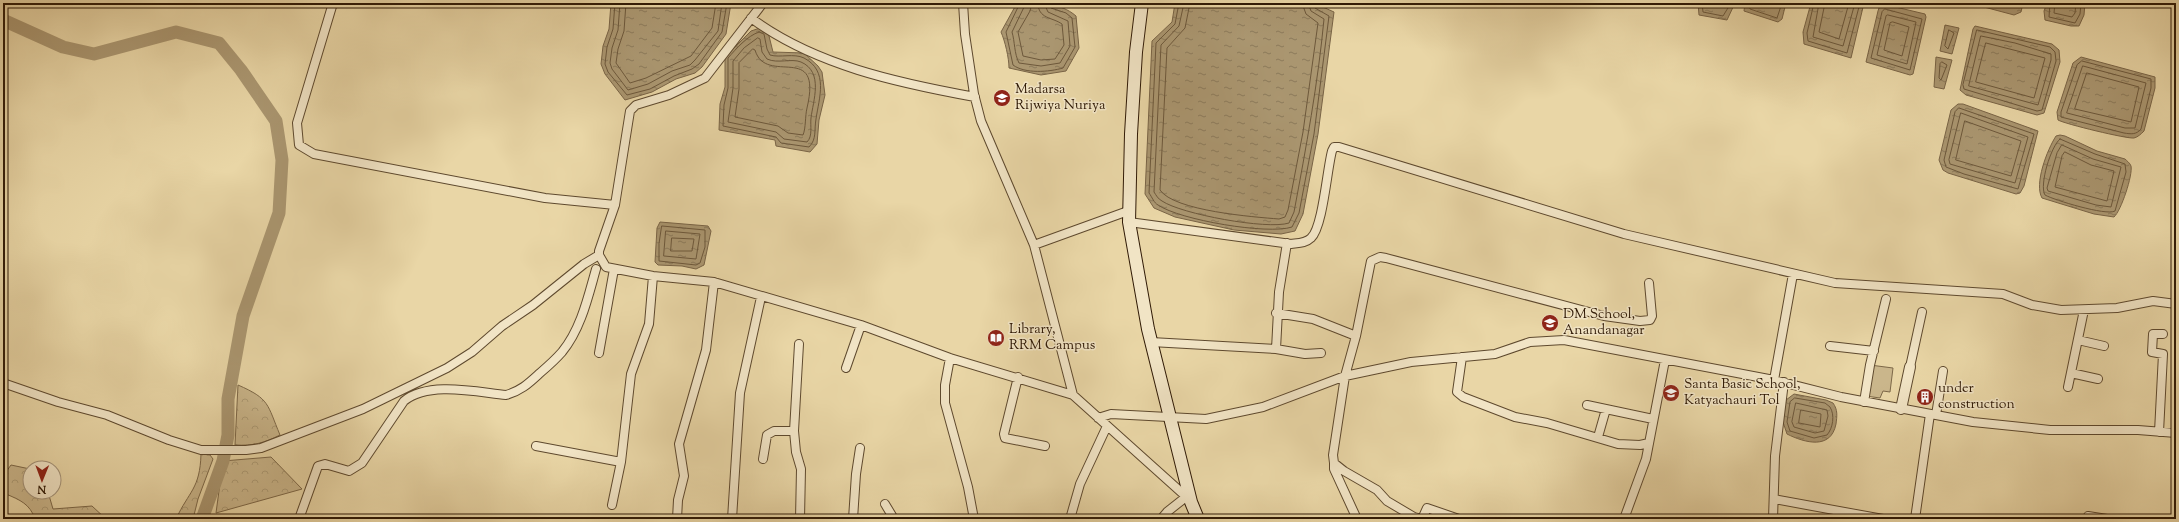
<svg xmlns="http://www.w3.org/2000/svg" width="2179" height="522" viewBox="0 0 2179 522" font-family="'Sorts Mill Goudy',serif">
  <defs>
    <pattern id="forest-crowns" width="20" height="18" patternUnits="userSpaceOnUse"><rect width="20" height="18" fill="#cab68b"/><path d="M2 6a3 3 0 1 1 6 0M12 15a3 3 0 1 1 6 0" fill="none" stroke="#ae9c76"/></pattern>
    <pattern id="water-ripples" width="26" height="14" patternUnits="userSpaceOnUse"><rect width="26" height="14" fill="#aa9670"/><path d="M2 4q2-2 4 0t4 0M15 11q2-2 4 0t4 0" fill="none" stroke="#8b7a5a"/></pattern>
  </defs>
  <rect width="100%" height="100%" fill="#e9d6a6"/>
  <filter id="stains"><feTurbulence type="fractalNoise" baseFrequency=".005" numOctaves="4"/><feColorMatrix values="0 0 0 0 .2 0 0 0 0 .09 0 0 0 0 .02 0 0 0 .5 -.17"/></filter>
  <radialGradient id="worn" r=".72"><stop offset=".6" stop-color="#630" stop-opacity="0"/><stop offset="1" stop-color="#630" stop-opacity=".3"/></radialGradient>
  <path fill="#cab68b" stroke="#7d6848" d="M1870,365L1893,368L1890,392L1883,391L1880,398L1866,396Z"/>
  <path fill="url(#forest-crowns)" stroke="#7d6848" d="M238,385C270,399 267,404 280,435C264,443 253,446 235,445Z
    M201,454L210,455L213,459L198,499L193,519H176C189,491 200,489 201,454Z
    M271,457L302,489L216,513L223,461Z
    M11,465L30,469V492H48L53,509L92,506L106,519H35C30,504 20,500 6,494L3,476Z"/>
  <path fill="url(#water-ripples)" stroke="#796446" d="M611,3H731L726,34L702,67L695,73L676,79L652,92L625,100L605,74L601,64L603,46L609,29Z
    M1017,3C1038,3 1060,2 1076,16L1079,48L1066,71L1041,75L1009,68C1009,58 1005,41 1001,32Z
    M1175,3H1314L1334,12L1318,134L1303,214L1295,231L1281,234L1234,230L1175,217L1154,208L1145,194L1152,41L1172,22Z
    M1698,3H1735L1727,20L1699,15Z
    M1745,3H1786L1782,19L1778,22L1744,11Z
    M1811,3H1864L1851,58L1804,44L1803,32Z
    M1983,3H2023L2021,12L2014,15L1984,7Z
    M2047,3H2085L2084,15L2079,26H2071L2045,20L2044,11Z
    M1883,4L1925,14L1926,17L1913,74L1910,75L1866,62L1878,11L1880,5Z
    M1945,25L1959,28L1952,54L1940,51Z
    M1975,26L2052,44L2059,50L2060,62L2044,113L2037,115L1966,95L1960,90L1973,29Z
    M760,28L768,32L773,52L804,53L818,66L822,72L825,95L819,120L817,144L810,152L776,146L775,140L719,130L720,104L725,87V57L751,31Z
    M1936,57L1952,60L1944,89L1934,87Z
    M2081,57L2155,77V88L2144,131C2141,134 2138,137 2134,138C2127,139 2065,124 2058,120L2057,112L2073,63Z
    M1958,104H1963L2038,131L2024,186L2020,193L2016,194L1948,173L1943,170L1939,160L1951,110Z
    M2060,135L2065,136L2097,151L2125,159C2127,161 2130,163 2131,166C2133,175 2121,211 2114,217L2094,214L2042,198C2034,184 2047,150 2056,136Z
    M660,222L708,226L711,231L704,265L696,269L682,266L658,265L655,262L657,228Z
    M1794,394L1826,400L1833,403C1838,410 1837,416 1836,424C1831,450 1805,443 1787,434L1783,422L1786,400Z"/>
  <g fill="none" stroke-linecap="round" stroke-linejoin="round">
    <path stroke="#6d583b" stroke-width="1" d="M615,3L613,29L607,47L605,64L608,72L627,95L650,89L674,76L692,69L699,64L722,32L727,3
      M620,3L618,30L612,48L610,63L612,69L628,90L648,84L672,71L690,65L695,60L718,31L722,3
      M626,3L624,31L618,49L616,63L630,83L646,78L691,56L712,28L716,3
      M1020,3L1006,32L1013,65C1025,74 1049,72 1063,68L1075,47L1072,18L1066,13L1051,8L1049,3
      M1026,3L1012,32C1015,42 1014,53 1019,63L1041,66L1060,63L1070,46L1068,21L1048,12L1044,3
      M1032,3L1030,11L1018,32L1023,56L1041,60L1055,59L1064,45L1062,24C1052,17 1038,19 1038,3
      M1179,3L1175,24L1156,43L1149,193C1152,197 1154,203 1158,205C1180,220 1268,235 1292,227L1299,213L1314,134L1329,16L1315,8L1313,3
      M1184,3L1179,26L1161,45L1154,192C1156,195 1158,199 1162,201C1181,214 1267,230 1289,223L1294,212C1306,148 1318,83 1324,19L1311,11L1308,3
      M1190,3L1185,28L1167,48L1160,190C1174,211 1254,217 1279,219L1285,217L1288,210L1303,132L1318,23L1306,14L1302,3
      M1702,3L1703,12L1723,16L1731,3
      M1749,3L1750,9L1777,18L1782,3
      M1814,3L1807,33L1808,41L1847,53L1860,3
      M1819,3L1813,37L1843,46L1855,3
      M1825,3L1819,32L1839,39L1849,3
      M2050,3L2049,17L2075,23L2080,14L2081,3
      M2055,3L2054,13L2072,17L2075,13L2076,3
      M1885,9L1922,19L1910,70L1871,58L1882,12Z
      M1888,15L1916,22L1907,64L1877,55L1886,16Z
      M1893,22L1909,27L1902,56L1884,50L1890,23Z
      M1949,30L1954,33L1948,49L1945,46Z
      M1977,30L2050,47L2055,52L2056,61L2042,110L2037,111L1964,89L1963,85Z
      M759,32L764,34L767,49L770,55C780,58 794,53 804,58C829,71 819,98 816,119C814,130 817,139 809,147L781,143L776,137L723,126L724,105L728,88V58C736,49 747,36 759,32Z
      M1981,36L2015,43L2051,54V60L2038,105L1969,86Z
      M758,38L760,39L762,52L767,59C778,64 791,58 801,62C824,72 813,101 811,118C810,126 813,136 807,142L784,139L776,132L728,122L733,88V61L744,48Z
      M1986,43L2045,58L2034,98L1976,82Z
      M753,49L755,50C766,87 823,40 807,108C805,116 806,128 803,135L788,133L778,126L735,117L739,89V63Z
      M2082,61L2151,79V88L2141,129C2136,135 2131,134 2124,133L2061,117V112L2077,65Z
      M1942,62L1947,65L1941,80L1939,78L1940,64Z
      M2083,66L2146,83L2135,128H2125L2067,113Z
      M2087,73L2139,87L2131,122L2075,109Z
      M1959,108L2034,134L2018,189L1964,174L1946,167L1944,160L1955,112Z
      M1961,113L2028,137L2015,183L1950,164L1949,160Z
      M1965,121L2021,141L2011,176L1956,160Z
      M2060,139L2095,154L2125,164L2126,172L2115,211C2106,216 2054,200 2045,195C2039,185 2051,146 2060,139Z
      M2062,145L2093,159L2121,167L2111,207L2096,205L2048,191L2047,188L2057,153Z
      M2065,152L2091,165L2114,171L2107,201L2055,187L2062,156Z
      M662,226L705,230V247L700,263L696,265L659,261V244Z
      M666,231L700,234L696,259L664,256Z
      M672,238L694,239L692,251H671Z
      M1795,398L1825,403L1830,407C1835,415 1833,428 1827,435L1814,438L1790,431L1787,422L1790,402Z
      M1796,403L1827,410L1828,416L1824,431L1815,433L1794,427L1792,422Z
      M1801,410L1821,414L1820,427L1799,423Z"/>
    <path stroke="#aa9670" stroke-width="13" d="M3,20L63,47L94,54L176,32L219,43L241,70L276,121L282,160L279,213L243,316L228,399V435L223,461L202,519"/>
    <g stroke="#5e492e" stroke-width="10">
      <path id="minor" d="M333,3L297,123L299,145L314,154L545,198L615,205
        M763,3L705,78L669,95L636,105L630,111L615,205L599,251V255L606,267L653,276L714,282L861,325L950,358L1073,395L1191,501
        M963,3L965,34L974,94L981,121L1034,245L1073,395
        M751,18C814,65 898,83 975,97
        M1129,222L1291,244C1298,243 1306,243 1311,238C1323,227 1327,169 1332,151L1334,147H1339L1624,234L1835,283L2003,294L2032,305L2061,310L2117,308L2153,301L2176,304
        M1034,245L1128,211
        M1276,313L1313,319L1356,336
        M2078,340L2104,346
        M1151,342L1276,349L1305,354L1321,353
        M799,344L794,431L796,452L801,469L800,519
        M1830,346L1874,351
        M1276,349L1279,292L1287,243
        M599,353L614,269
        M1462,357L1457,392L1463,397L1515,417L1547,423L1618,444L1640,445L1649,443
        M950,358L945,385V403L968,487L974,519
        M1910,367L1922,312
        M846,368L861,325
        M2071,373L2098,379
        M1018,377L1004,434L1005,438L1045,446
        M1774,380L1793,274
        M3,383L58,402L107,415L169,440L201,450H246L261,448L363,409L447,368L472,352L502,326L533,305L584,264L599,255
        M2068,387L2084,310
        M1864,402L1870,365L1886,299
        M1587,405L1653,419
        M1936,415L1943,371
        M1098,418L1111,414L1206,419L1263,407L1345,376L1411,362L1495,354L1530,342L1564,340L1774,380L1841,397L1973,422L2050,430H2138L2176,433
        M2159,432L2163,354L2152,352L2153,334H2163
        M1598,437L1606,409
        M536,446L621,462
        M763,459L767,435L774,431H794
        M1334,463V469L1357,519
        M1774,499L1883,519
        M885,504L894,519
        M612,505L621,462L631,374L649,324L653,276
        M2088,516L2107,519
        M299,519L318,466L325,464L349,471L362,463L404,401C429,381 476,392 506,395C521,391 529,383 540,373C547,367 555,360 562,352C581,329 588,297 596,269
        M677,519L678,500L684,476L679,444L706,350L714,282
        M732,519L740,393L761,297
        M853,519L856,474L860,448
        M1070,519L1080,484L1107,426
        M1161,519L1167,512L1186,497
        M1459,519L1427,508L1422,519L1414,517L1387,501L1377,490L1344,471L1334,463L1333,455L1345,376L1356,336L1371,261L1380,257L1386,258L1604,316L1640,321L1650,320L1652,316L1649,283
        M1624,519L1646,459L1665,360
        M1773,519L1775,456L1784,382
        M1915,519L1930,414"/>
    </g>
    <g stroke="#5e492e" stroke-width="12">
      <path id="tertiary" d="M1901,409L1910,367"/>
    </g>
    <g stroke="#301a06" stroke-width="14">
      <path id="secondary" d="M1142,3L1136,52L1131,134L1129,222L1148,329L1191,502L1198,519"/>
    </g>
    <use href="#minor" stroke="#f1e4c5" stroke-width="8"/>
    <use href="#tertiary" stroke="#f1e4c5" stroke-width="10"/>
    <use href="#secondary" stroke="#f1e4c5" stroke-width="12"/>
  </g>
  <defs>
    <g id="school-disc" transform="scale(0.9)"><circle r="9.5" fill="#8f2418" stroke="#f1e4c5"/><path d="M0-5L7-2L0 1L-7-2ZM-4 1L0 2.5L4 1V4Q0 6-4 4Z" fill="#fff"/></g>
    <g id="library-disc" transform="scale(0.9)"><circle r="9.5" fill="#8f2418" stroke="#f1e4c5"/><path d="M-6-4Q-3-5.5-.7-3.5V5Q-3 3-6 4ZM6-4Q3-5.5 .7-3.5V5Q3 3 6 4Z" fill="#fff"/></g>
    <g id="building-disc" transform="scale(0.9)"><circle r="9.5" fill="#8f2418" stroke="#f1e4c5"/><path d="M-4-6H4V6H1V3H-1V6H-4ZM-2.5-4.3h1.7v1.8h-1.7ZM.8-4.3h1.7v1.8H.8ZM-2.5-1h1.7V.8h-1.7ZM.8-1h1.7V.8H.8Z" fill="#fff"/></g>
  </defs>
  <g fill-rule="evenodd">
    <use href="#school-disc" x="1002" y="98"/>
    <use href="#school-disc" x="1550" y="323"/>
    <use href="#library-disc" x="996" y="338"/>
    <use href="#school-disc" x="1671" y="393"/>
    <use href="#building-disc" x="1925" y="397"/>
  </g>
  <g text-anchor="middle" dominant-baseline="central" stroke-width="3" stroke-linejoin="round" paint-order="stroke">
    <g font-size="14" fill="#301a06" stroke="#f1e4c5" text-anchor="start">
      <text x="1015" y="90">Madarsa<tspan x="1015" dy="16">Rijwiya Nuriya</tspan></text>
      <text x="1563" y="315">DM School,<tspan x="1563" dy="16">Anandanagar</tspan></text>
      <text x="1009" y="330">Library,<tspan x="1009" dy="16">RRM Campus</tspan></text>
      <text x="1684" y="385">Santa Basic School,<tspan x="1684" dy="16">Katyachauri Tol</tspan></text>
      <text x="1938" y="389">under<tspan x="1938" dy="16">construction</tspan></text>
    </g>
  </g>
  <rect width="2179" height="522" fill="none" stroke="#e9d6a6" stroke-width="16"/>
  <rect x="4" y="4" width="2171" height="514" fill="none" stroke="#301a06" stroke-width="2"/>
  <rect x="8" y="8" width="2163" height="506" fill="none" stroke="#301a06"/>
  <g transform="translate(42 480) rotate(181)"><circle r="19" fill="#f1e4c5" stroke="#a49379"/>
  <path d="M0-3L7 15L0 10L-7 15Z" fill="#8f2418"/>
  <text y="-6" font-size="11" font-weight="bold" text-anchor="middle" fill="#301a06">N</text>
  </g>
  <rect width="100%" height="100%" filter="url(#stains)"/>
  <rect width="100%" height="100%" fill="url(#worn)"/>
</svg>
